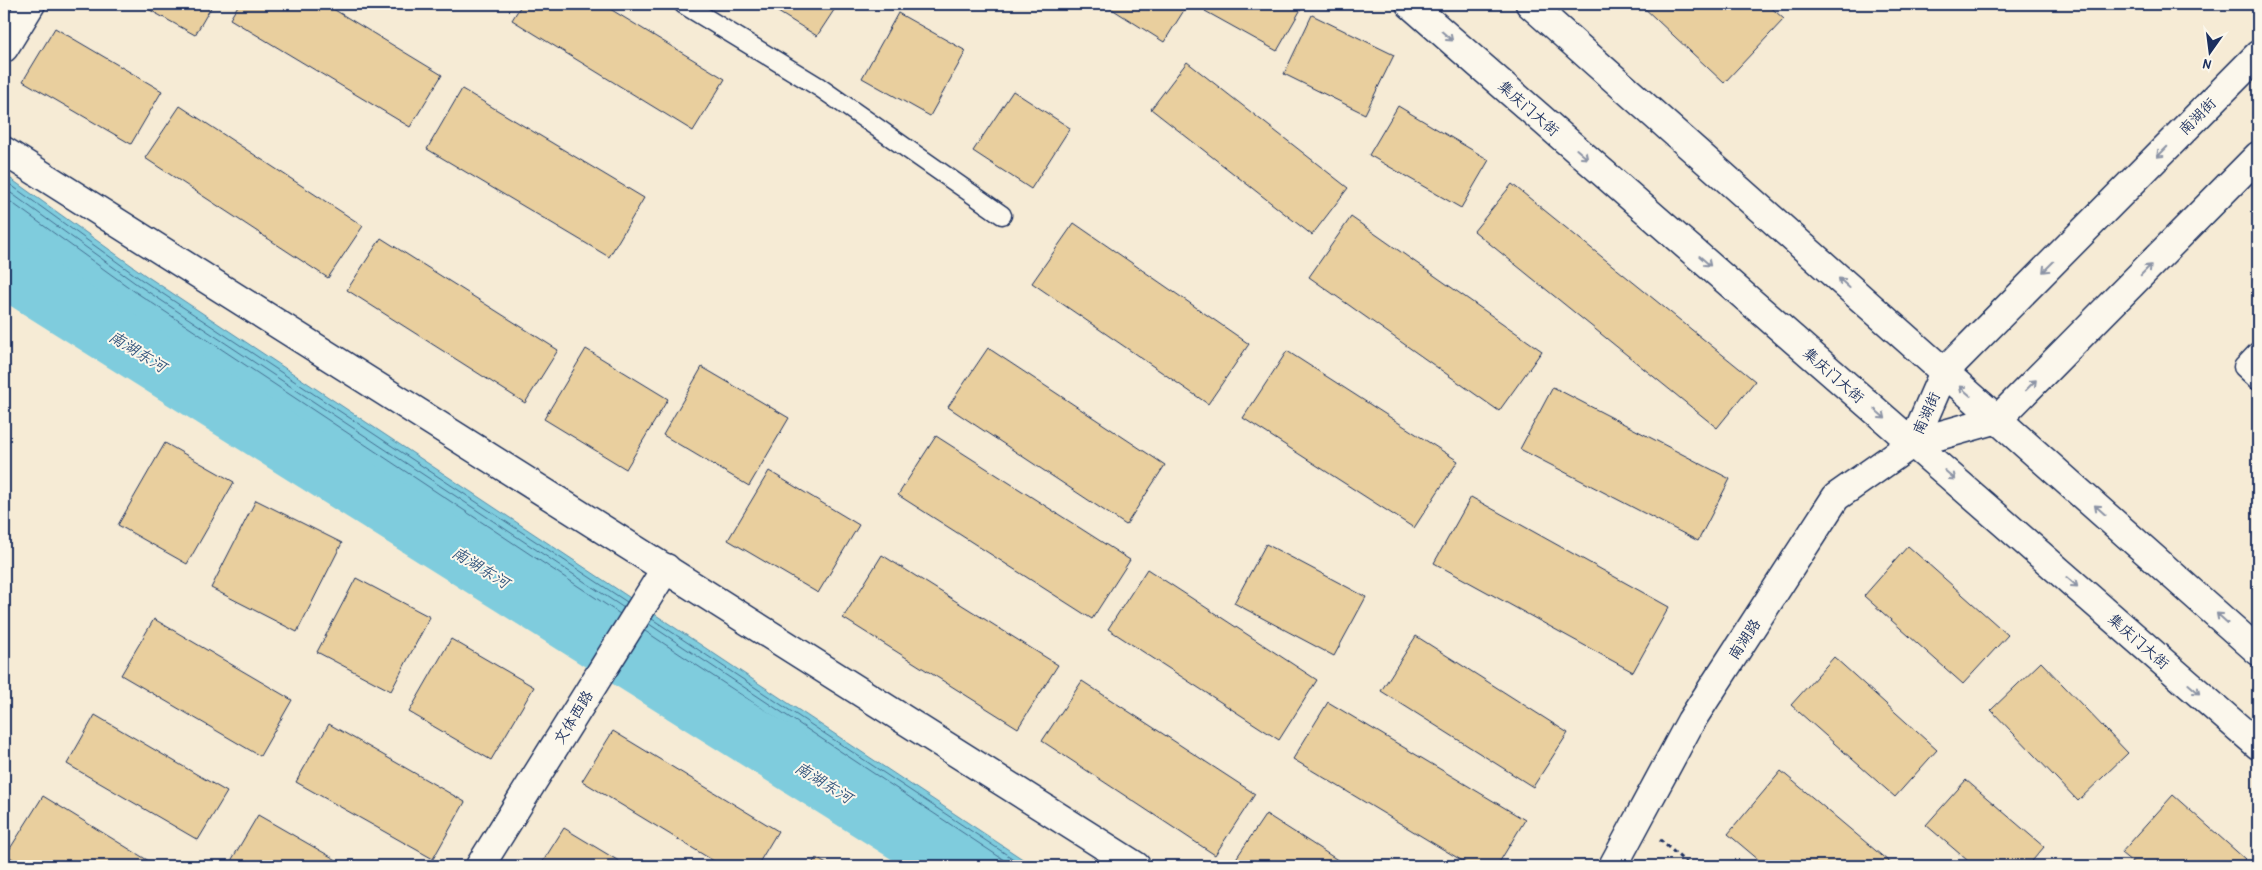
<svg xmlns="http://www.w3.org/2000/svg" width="2262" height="870" viewBox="0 0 2262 870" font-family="'Patrick Hand','LXGW WenKai TC',sans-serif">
  <rect width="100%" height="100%" fill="#f6ebd5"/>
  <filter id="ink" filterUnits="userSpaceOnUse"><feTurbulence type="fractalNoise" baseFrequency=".02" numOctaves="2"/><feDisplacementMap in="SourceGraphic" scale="10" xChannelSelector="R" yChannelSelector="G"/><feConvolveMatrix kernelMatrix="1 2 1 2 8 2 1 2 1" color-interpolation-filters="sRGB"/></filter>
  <g filter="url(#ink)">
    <path fill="#7fccdd" stroke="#578daa" d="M4,174L145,275L1033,866H968L163,368L4,261Z"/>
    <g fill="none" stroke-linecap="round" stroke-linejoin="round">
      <path stroke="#436e91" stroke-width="1" d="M4,180L142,280L627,602
        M4,188L138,285L624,608
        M4,197L134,291L620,614
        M4,243L15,246L173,352L614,623
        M4,251L12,253L169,358L610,630
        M4,257L9,258L165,363L606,635
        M652,619L1024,866
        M649,624L1013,866
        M639,639L791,734L794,733L793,729L645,631
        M635,646L970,854L974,859L976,866
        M632,651L966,860L969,866"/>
      <path stroke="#7fccdd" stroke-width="59" d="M4,267L958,866"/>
    </g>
    <path fill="#e9cf9e" stroke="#1b2f5e" d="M139,4H213L195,35Z
      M239,4H325L442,75L410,127L230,19Z
      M522,4H602L725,79L693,131L512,20Z
      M765,4H838L817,36Z
      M1104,4H1188L1164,42Z
      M1209,4H1304L1277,51L1205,11Z
      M1640,4H1767L1784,19L1724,83Z
      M898,13L966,51L930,116L862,78Z
      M1312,15L1394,55L1365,114L1284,74Z
      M55,28L162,91L131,144L23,81Z
      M1187,62L1348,188L1312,235L1151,109Z
      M462,89L644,198L609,257L427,149Z
      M1013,91L1070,128L1031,189L973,151Z
      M180,106L363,226L328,278L145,158Z
      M1398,106L1489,160L1461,208L1369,155Z
      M1512,184L1755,381L1717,428L1474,231Z
      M1351,217L1542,351L1499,411L1309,277Z
      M1074,223L1249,344L1208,404L1032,283Z
      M381,238L558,350L525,403L347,290Z
      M988,348L1165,465L1126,525L948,407Z
      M586,349L668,399L626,469L544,419Z
      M1287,351L1458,461L1414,528L1243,418Z
      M702,367L789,418L749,486L663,435Z
      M1553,387L1730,479L1698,541L1520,449Z
      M936,436L1130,560L1092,619L898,495Z
      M165,443L234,482L187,564L118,525Z
      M769,471L859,525L818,593L728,540Z
      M1471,497L1669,607L1633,672L1434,563Z
      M256,500L342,543L297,632L211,588Z
      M1266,544L1366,597L1334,656L1234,603Z
      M1908,546L2008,635L1963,684L1864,596Z
      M882,555L1058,665L1018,728L843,618Z
      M1147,569L1317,680L1279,740L1108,629Z
      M356,578L430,617L391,691L317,652Z
      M154,619L292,700L260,756L121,675Z
      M1416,636L1568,733L1533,787L1381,691Z
      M451,639L534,687L491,760L409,712Z
      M1834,657L1937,750L1895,797L1791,705Z
      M2041,662L2128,753L2078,801L1991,710Z
      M1082,681L1255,794L1215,855L1042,741Z
      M1328,702L1525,820L1497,866H1471L1293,759Z
      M95,715L227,792L198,840L67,764Z
      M329,724L465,802L433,859L296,782Z
      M613,731L778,831L757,866H722L582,781Z
      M1781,771L1894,866H1766L1728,834Z
      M1966,780L2044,847L2028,866H1974L1926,825Z
      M2173,795L2245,859L2238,866H2137L2121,853Z
      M43,796L157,866H25L6,855Z
      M1266,814L1347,866H1231Z
      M258,815L347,866H228Z
      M564,828L627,866H540Z
      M816,858L830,866H810Z"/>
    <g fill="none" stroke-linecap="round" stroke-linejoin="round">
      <g stroke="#1b2f5e" stroke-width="21">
        <path id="service" d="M683,4L819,87L1002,215
          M2258,351L2243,367L2258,381"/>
      </g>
      <g stroke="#1b2f5e" stroke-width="31">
        <path id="minor" d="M4,151L1136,866"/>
      </g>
      <g stroke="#1b2f5e" stroke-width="31">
        <path id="tertiary" d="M4,48L31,4
          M480,866L666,568
          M1613,866L1691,721L1836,497L1913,443"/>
      </g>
      <g stroke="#1b2f5e" stroke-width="31">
        <path id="secondary" d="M1410,4L2258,745
          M1530,4L2258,651
          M1913,443L1944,372L2258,55
          M1913,443L1998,419L2258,156"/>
      </g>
      <path stroke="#1b2f5e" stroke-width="3" stroke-dasharray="4 4" stroke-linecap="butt" d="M1660,840L1690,866"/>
      <use href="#service" stroke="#fbf7ec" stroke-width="18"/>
      <use href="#minor" stroke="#fbf7ec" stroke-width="28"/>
      <use href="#tertiary" stroke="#fbf7ec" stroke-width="28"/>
      <use href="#secondary" stroke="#fbf7ec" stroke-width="28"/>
    </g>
    <defs><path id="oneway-shaft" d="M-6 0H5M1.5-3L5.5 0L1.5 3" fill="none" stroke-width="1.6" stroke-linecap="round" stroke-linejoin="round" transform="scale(1.25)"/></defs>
    <g stroke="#8b93a5">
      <use href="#oneway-shaft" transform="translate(1447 36) rotate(41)"/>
      <use href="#oneway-shaft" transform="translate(2162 152) rotate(135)"/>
      <use href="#oneway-shaft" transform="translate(1582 154) rotate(41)"/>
      <use href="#oneway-shaft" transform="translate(1705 261) rotate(41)"/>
      <use href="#oneway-shaft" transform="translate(2048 267) rotate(135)"/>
      <use href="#oneway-shaft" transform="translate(2146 270) rotate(-45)"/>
      <use href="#oneway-shaft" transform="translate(1844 283) rotate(-138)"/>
      <use href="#oneway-shaft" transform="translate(2031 385) rotate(-45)"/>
      <use href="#oneway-shaft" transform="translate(1965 391) rotate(-139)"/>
      <use href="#oneway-shaft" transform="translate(1880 414) rotate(41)"/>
      <use href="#oneway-shaft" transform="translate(1950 475) rotate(41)"/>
      <use href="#oneway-shaft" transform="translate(2100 510) rotate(-138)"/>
      <use href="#oneway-shaft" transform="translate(2072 582) rotate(41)"/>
      <use href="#oneway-shaft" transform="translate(2222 618) rotate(-138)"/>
      <use href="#oneway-shaft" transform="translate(2194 689) rotate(41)"/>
    </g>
  </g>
  <g text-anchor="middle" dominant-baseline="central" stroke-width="4" stroke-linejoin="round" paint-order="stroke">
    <g font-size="15" fill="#1b2f5e" stroke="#fbf7ec">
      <text transform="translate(1529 108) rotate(41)">集庆门大街</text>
      <text transform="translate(2197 116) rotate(-45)">南湖街</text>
      <text transform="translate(1834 375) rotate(41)">集庆门大街</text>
      <text transform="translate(1926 413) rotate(-66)">南湖街</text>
      <text transform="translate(1744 639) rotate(-57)">南湖路</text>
      <text transform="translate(2139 641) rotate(41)">集庆门大街</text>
      <text transform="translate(573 717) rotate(-58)">文体西路</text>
    </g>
    <g font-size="16" font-style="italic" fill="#34567e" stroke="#fbf7ec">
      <text transform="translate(138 351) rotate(32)">南湖东河</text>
      <text transform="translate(481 567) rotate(32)">南湖东河</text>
      <text transform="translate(824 782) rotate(32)">南湖东河</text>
    </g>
  </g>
  <rect width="2262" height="870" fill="none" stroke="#fbf7ec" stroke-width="20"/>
  <rect x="10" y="10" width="2242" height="850" fill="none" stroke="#1b2f5e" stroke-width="2" filter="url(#ink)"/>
  <g transform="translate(2210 52) rotate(194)" stroke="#fbf7ec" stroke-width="4" paint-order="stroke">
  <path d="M0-4L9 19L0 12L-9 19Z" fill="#1b2f5e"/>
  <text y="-8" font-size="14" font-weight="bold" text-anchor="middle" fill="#1b2f5e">N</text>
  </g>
</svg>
